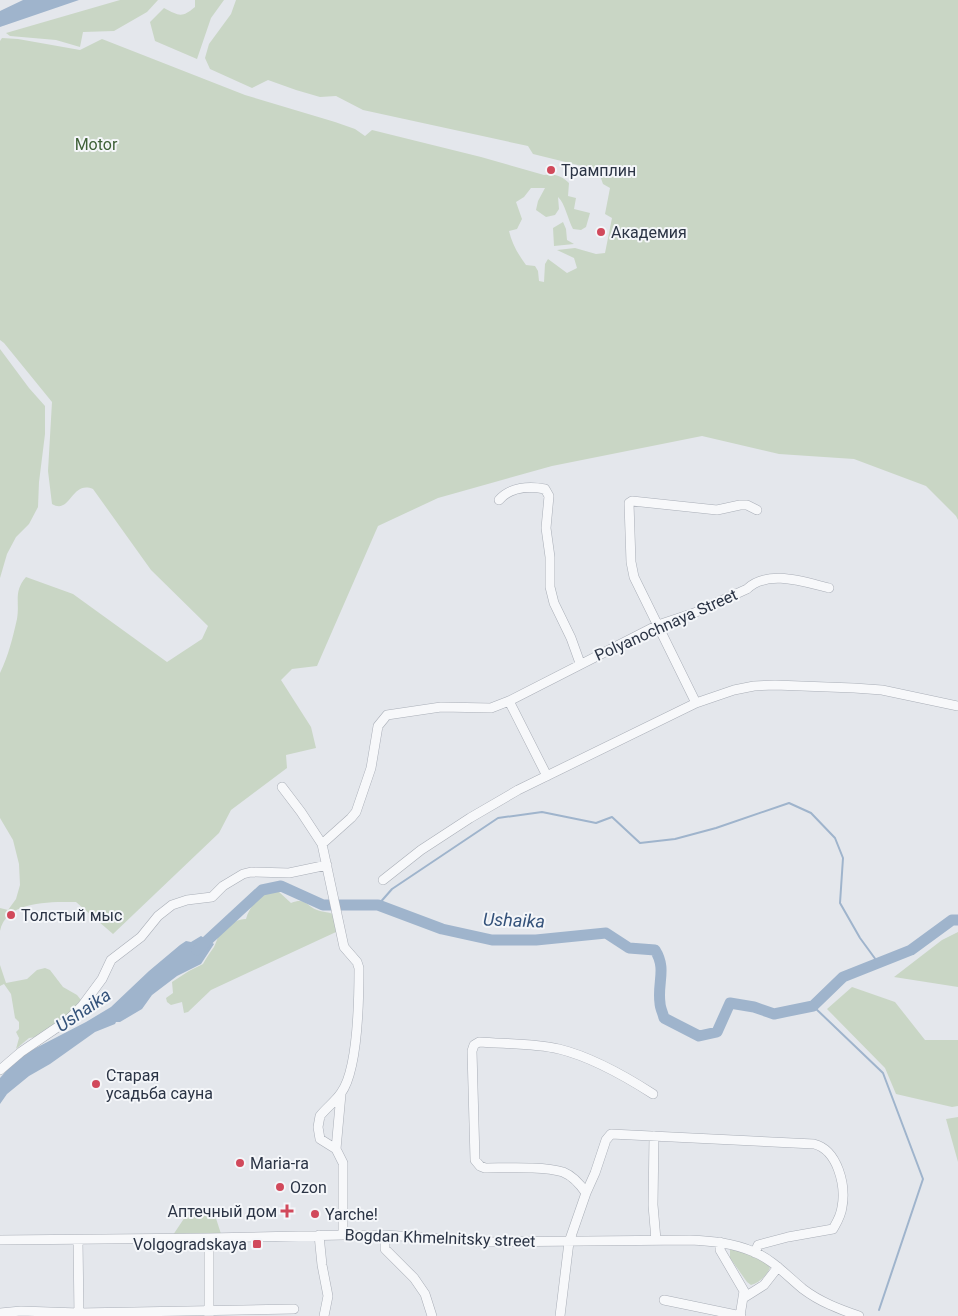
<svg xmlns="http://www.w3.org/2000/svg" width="958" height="1316" viewBox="0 0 958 1316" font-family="Roboto,sans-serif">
  <rect width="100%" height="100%" fill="#e4e7ec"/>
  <path fill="#c9d6c5" d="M120,0H158L147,12L114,31L83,32L80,47L56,40L10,36L6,33Z
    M195,0H224L211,18L197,59L155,41L150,22L164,8C179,16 182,18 195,7Z
    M236,0H958V520L956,516L926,486L854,459L779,454L702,436L552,466L438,498L378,526L317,666L292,669L281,680L311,727L316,748L286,755L287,768L231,810L219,833L113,934L76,902C52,902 6,900 0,931V908L8,910L16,899L20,885L19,864L13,840L0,818V673C8,657 13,637 17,619C20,602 13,592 26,577L73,594L167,662L202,639L208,626L151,570L93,489C71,480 71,515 52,504L48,471L52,402L4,343L0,340V41L2,38L18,39L80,50L102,39L245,95L335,122L355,129L365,136L372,130L481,157L544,175C553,173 563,176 569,183L568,196L576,198L574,209L590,213L586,227L581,230L573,229C568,220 565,203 558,197L559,209L555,215L546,217L536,210L538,201L545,188H531L524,197L516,202L522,219L517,229L509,231C512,244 518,254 526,265L535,266L538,271L539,281L544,282L545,264L548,259L567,273L577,268L574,258L557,250L575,248L596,254L605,253L612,218L605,214L610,188L603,184L598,170L533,154L528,146L363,110L336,96L320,97L296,90L268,80L252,88L210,69L205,58L209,44L231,14Z
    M563,222L566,229L567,240L574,244L554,246L553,228Z
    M0,349L29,388L45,406V434L39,482L38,507L29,524L16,537L7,554L0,578Z
    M272,890L278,891L291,903C306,897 306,906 317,910C322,912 328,912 333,914L336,932L211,990L188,1012L184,1013L182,1002L171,1005L167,1002L166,998L173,993L172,982L189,971L203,964C206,958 210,953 214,947C216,943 217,939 219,935C224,928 237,918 246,919C249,906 261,894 272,890Z
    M958,932V987L894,977L942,940Z
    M0,965L6,983L27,979L37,970L45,968L50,970L63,987L77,995L81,1000L66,1017L37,1037L29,1038L16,1049L19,1038L16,1032L19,1029V1022L15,1018L11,994L4,984L0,986Z
    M852,987L895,1002L925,1040H958V1106L952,1107L896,1094L885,1068L827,1009Z
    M958,1117V1162L946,1119Z
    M189,1211L214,1212L221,1234L173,1235Z
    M732,1248C745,1253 763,1256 770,1268C766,1276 759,1283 751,1285L747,1282L730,1258V1250Z"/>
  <path fill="#9fb4cc" d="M23,0H79L0,27V11Z
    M201,936L214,944L201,964L177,976L152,995L142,1009L120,1022H116L115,1024L95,1032L50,1064L29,1076L7,1094L0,1104V1078L15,1061L28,1052L86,1022L111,1007L149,971L180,945L186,941L191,942Z"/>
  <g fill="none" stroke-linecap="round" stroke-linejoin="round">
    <path stroke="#9fb4cc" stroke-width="2" d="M378,905L392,889L498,818L542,812L596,823L612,817L640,843L675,839L716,828L789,803L811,813L835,838L843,858L840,903L860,938L879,964
      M813,1006L883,1073L923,1179L879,1310"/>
    <path stroke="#9fb4cc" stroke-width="11" d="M197,950L262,890L281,886L323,905H378L442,929L492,940H536L606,933L629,948L655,950C667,969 657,983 660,1003C660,1008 663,1013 664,1018L699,1036L717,1032L730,1003L754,1007L774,1014L813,1006L843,977L911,950L952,920H958"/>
    <g stroke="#a9aeb7" stroke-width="10">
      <path id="minor" d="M499,500C510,487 529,486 545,489L549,496L546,528L550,557V587L554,603L571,638L580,663
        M509,701L547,776
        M696,703L634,577L631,562L629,503L632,501L717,510L740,505H747L757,510
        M282,787L301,812L322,844L344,947L357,962L359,968C359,998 358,1070 341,1093C336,1101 326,1108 320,1116L318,1127L320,1139L336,1149L343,1163V1235
        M322,844L351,818L356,812L371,768L378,726L387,715L441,707L491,708L509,701L658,625L694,613L747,589C768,569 804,582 829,588
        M383,880L421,850L470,818L518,790L696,703L734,690L754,686L775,685L854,688L882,690L958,706
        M0,1070L21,1052L68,1020L82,1006L102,979L111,960L141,937L158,916L172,905L187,900L212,897L223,886L243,874L251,872L289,873L327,865
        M654,1136L653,1205L656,1240
        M336,1149L341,1094
        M586,1193C580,1184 573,1176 563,1172C543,1166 507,1168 485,1168L480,1166L475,1160L472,1051L474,1045L479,1042C505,1044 534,1043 559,1049C592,1057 625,1076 653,1094
        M319,1235L322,1265L328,1296L324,1316
        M385,1235V1249L414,1278L425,1294L432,1316
        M0,1240L209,1238L343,1235H385L485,1242L690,1240C712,1241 733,1243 754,1252C773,1260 787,1276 803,1289C820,1302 839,1309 859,1316
        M78,1240L79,1316
        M720,1242V1250L744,1291L740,1316
        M745,1297L764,1285L778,1267
        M664,1300L741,1316
        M0,1313L21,1311L79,1313L294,1309
        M209,1316V1238
        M560,1316L569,1242L586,1193L595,1173L606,1140L611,1134L814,1144C838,1150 846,1186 842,1207C841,1216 837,1222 833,1229L788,1237L758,1245L755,1253"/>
    </g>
    <use href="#minor" stroke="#f7f8fa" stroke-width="9"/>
  </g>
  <g fill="#d1495b" stroke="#f4f6f9" stroke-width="2">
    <circle cx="551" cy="170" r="5"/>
    <circle cx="601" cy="232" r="5"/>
    <circle cx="11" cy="915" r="5"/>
    <circle cx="96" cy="1084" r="5"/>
    <circle cx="240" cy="1163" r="5"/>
    <circle cx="280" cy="1187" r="5"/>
    <path d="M284.5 1203.5h5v5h5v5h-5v5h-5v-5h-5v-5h5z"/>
    <circle cx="315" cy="1214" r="5"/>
    <rect x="252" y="1239" width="10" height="10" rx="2.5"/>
  </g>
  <g text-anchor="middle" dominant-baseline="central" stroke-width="4" stroke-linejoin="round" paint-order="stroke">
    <g font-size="16" fill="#3f6138" stroke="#f4f6f9">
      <text x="96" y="144">Motor</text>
    </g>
    <g font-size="16" fill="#2b3445" stroke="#f4f6f9" text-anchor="start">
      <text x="561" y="170">Трамплин</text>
      <text x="611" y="232">Академия</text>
      <text x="21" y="915">Толстый мыс</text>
      <text x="106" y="1075">Старая<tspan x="106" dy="18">усадьба сауна</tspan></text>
      <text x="250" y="1163">Maria-ra</text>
      <text x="290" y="1187">Ozon</text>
      <text x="277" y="1211" text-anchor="end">Аптечный дом</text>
      <text x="325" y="1214">Yarche!</text>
      <text x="247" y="1244" text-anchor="end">Volgogradskaya</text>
    </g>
    <g font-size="16" fill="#2b3445" stroke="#f4f6f9">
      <text transform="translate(666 625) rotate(-24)">Polyanochnaya Street</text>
      <text transform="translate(440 1238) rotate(2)">Bogdan Khmelnitsky street</text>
    </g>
    <g font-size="18" font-style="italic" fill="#34527a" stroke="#f4f6f9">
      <text transform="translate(514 920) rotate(2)">Ushaika</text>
      <text transform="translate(83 1010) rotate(-34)">Ushaika</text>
    </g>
  </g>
</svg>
